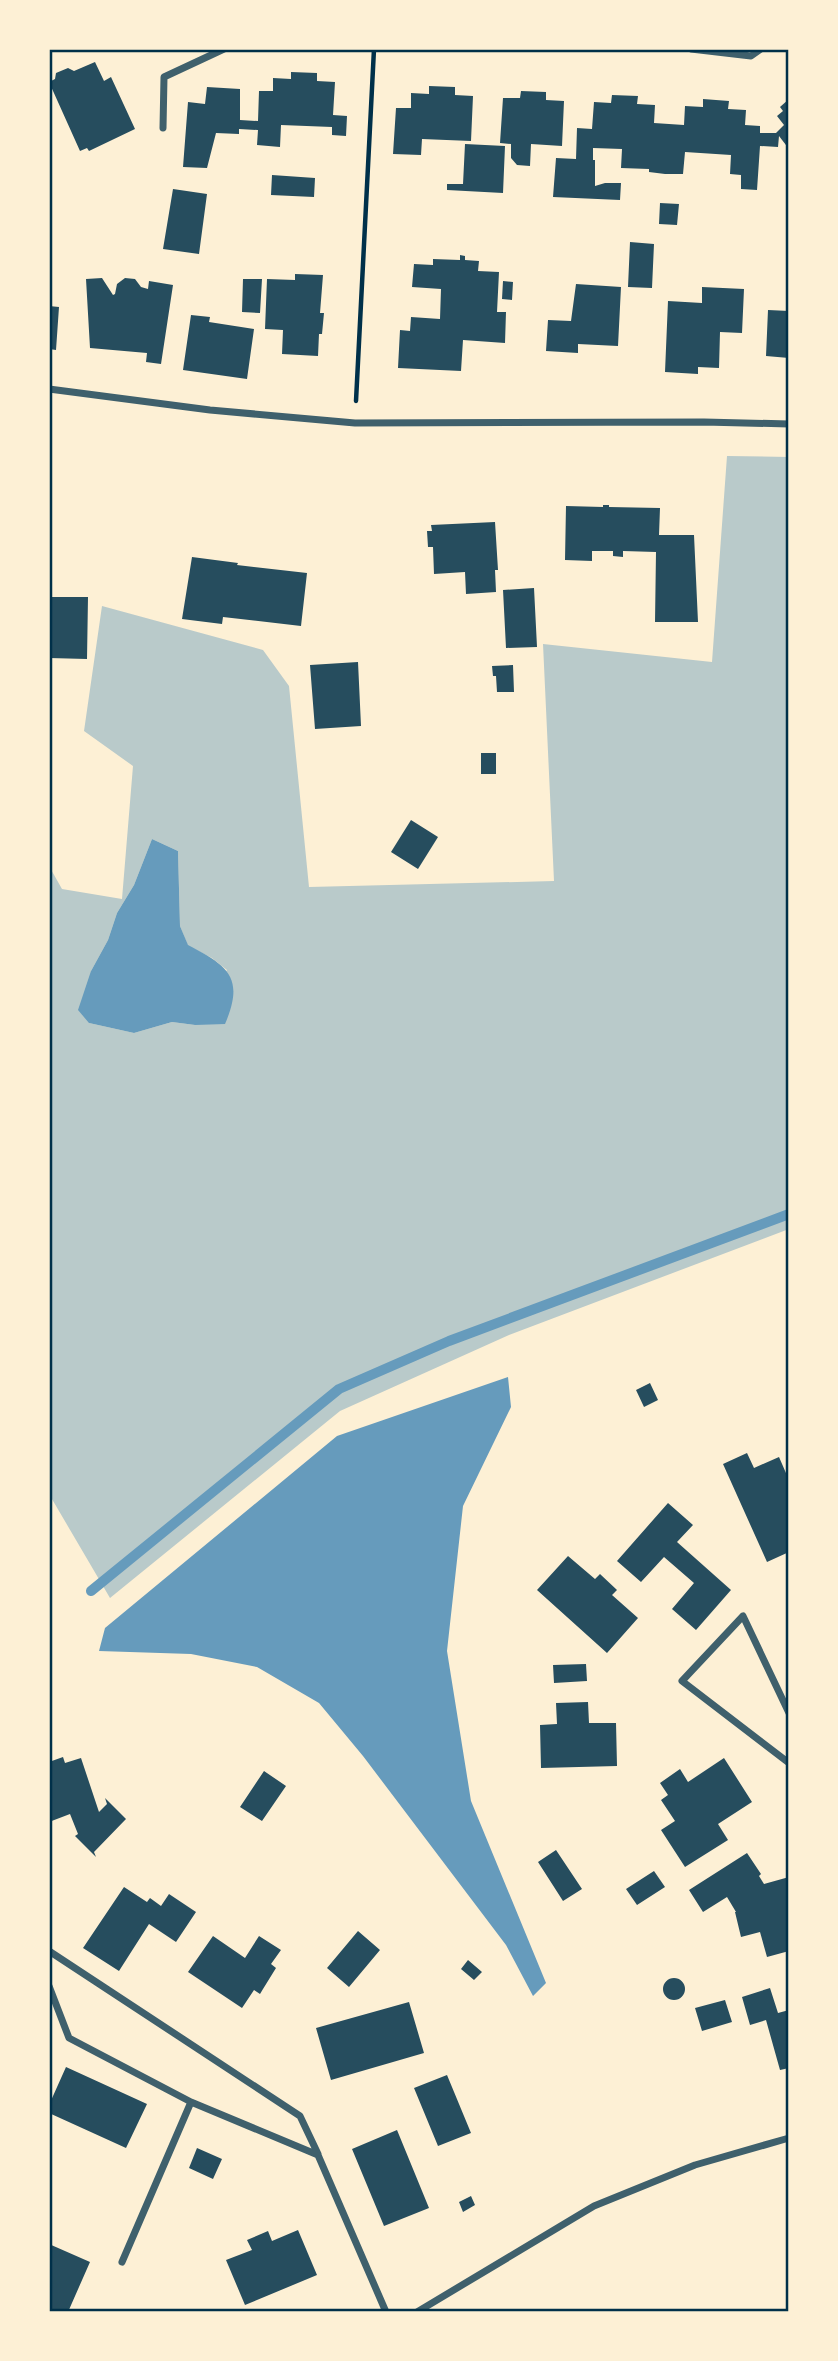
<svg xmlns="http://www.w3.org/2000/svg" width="838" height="2361" viewBox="0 0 838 2361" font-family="Lato,sans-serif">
  <rect width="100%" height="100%" fill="#fdf0d5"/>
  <path fill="#b9caca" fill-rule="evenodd" d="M727,456L789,457V1229L509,1335L340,1411L110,1598L49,1494V866L62,889L122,899L133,766L84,731L102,606L263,650L289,686L309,887L554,881L543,644L712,662ZM152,839L178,851L180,926L188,946L212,958L227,970L195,1025L172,1022L134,1033L89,1023L91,971L108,940L117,913L134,885Z"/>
  <path fill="#669bbc" d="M152,839L178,851L180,926L188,945C228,966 245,977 225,1024L195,1025L172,1022L134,1033L89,1023L78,1010L91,971L108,940L117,913L134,885Z
    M508,1377L511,1407L463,1506L447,1651L471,1801L546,1983L533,1996L506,1945L363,1756L319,1703L257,1667L191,1654L99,1651L105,1628L337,1436Z"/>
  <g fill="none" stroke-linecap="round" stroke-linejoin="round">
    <path stroke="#669bbc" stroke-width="10" d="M91,1591L339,1389L449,1341L789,1214"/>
  </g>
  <path fill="#264d5e" d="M95,62L104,81L111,77L135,129L89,151L87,148L80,151L49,82L55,79L56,73L68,68L74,71Z
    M291,72L317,73V81L335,82L333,115L347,116L346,136L332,135V127L281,125L280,147L257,145L258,130L239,129V134L216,133L207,168L183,167L188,102L205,104L207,87L240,89V120L258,121L259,91H273V78L291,79Z
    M429,86L455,87V95L473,96L471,141L422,139L421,155L393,154L396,108H411V93L429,94Z
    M521,91L546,92V100L564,101L562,146L531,144L530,166L517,165L511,158V144L500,143L503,98H520Z
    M612,95L638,96L637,104L655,105L654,123L684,125L685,106L703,107V99L729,101L728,109L746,110L745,125L760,126V133H776L784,125L777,116L783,111L780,107L789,99V149L779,136L778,147L760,146L757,190L741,189V175L730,174L731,155L685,152L683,174H665L649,172V169L621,168L622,149L593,148V160H595V186L605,183H621L620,200L553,197L556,158L576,159L577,128L592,129L594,102L611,103Z
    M465,144L505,146L503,193L447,190V184H463Z
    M272,175L315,178L314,197L271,195Z
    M173,189L207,194L199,254L163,249Z
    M660,203L679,204L677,225L659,224Z
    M630,242L654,244L652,288L628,287Z
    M460,255L465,256V260L479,261L478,271L499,272L497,312H506L505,343L463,340L461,371L398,368L400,330L410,331L411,317L440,319L441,289L412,287L414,264L433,265V259L460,260Z
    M295,274L323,275L320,313H324L322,334H319L318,356L282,354L283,330L265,329L267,279L295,280Z
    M102,278L113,295L115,294L117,284L125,278L135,279L141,287L148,289L149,281L173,285L161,364L146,362L147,353L90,348L86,279Z
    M243,279H262L260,313L242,312Z
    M503,281L513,282L512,300L502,299Z
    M576,284L621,287L618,346L578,344V353L546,351L548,320L571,321Z
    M702,287L744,289L742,333L720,332L719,368L698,367V374L665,372L668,301L702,303Z
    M49,306L59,307L56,350L49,349Z
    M768,310L789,311V358L766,356Z
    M191,315L210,317L209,322L254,329L247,379L183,370Z
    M603,505H609V507L660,508L659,535H694L698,622H655L656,552L623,551V557L613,556V551H592V561L565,560L566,506L603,507Z
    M495,522L498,570H495L496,592L466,594L465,572L434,574L433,547H428L427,531H432L431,525Z
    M192,557L238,563L237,565L307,573L301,626L223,617L222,624L182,619Z
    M534,588L537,647L506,648L503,590Z
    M49,597H88L87,659L49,658Z
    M358,662L361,726L315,729L310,665Z
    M513,665L514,692H497L496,676H493L492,666Z
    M481,753H496V774H481Z
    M411,820L438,837L418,869L391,852Z
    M650,1383L658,1400L644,1407L636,1390Z
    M747,1453L754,1468L779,1457L789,1480V1552L767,1562L723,1464Z
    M668,1503L693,1525L677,1542L731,1590L696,1630L672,1609L694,1583L664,1557L641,1582L617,1561Z
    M568,1556L595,1579L600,1574L617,1590L612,1595L638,1618L607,1653L537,1590Z
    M586,1664L587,1681L554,1683L553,1665Z
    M588,1702L589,1723H616L617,1766L541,1768L540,1725L557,1724L556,1703Z
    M63,1757L65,1763L81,1758L99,1812L107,1804L105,1798L126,1819L94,1852L96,1857L75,1836L78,1834L70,1814L49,1822V1762Z
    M724,1758L752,1802L718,1824L728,1840L685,1867L661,1830L675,1821L661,1800L668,1795L660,1783L680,1769L688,1782Z
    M264,1771L286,1786L262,1821L240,1807Z
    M556,1850L582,1889L563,1901L538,1862Z
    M747,1853L761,1874L759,1876L764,1884L789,1877V1951L767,1957L760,1932L741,1937L735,1912H736L727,1897L703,1912L689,1890Z
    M654,1871L665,1887L637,1905L626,1889Z
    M124,1887L147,1902L150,1898L161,1906L169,1894L196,1912L176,1942L149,1924L119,1971L83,1948Z
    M358,1931L380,1950L349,1987L327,1968Z
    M213,1936L245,1958L259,1936L281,1950L271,1964L276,1968L263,1989L260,1994L254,1990L242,2008L188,1972Z
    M468,1960L482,1972L474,1980L461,1969Z
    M663 1989a11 11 0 1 1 22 0a11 11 0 1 1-22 0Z
    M770,1988L778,2013L789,2010V2068L780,2070L766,2020L750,2025L742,1997Z
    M725,2000L732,2022L702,2031L695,2008Z
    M409,2002L424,2053L331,2080L316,2028Z
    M66,2067L147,2104L126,2148L49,2113V2105Z
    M447,2075L471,2133L438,2146L414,2088Z
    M397,2130L429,2208L384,2226L352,2149Z
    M197,2148L222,2159L213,2179L189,2168Z
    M471,2196L475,2205L463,2212L459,2202Z
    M298,2230L317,2275L245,2305L226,2260L252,2250L247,2240L268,2231L272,2241Z
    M49,2244L90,2262L68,2312H49Z"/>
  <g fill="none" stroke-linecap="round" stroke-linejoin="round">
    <path stroke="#003049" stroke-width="4.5" d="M356,401L374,49"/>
    <path stroke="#3f606c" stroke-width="7" d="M691,49L751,56L761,49
      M163,128L164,77L224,49
      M49,389L210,410L355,423L704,422L789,424
      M789,1713L743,1616L682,1681L789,1763
      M49,1951L300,2116L318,2154
      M49,1986L69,2038L191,2102L318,2155L386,2312
      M122,2262L191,2102
      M417,2312L594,2206L695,2165L789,2138"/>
  </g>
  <rect width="838" height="2361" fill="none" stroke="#fdf0d5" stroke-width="102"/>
  <rect x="51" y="51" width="736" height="2259" fill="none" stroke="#003049" stroke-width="2.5"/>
</svg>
